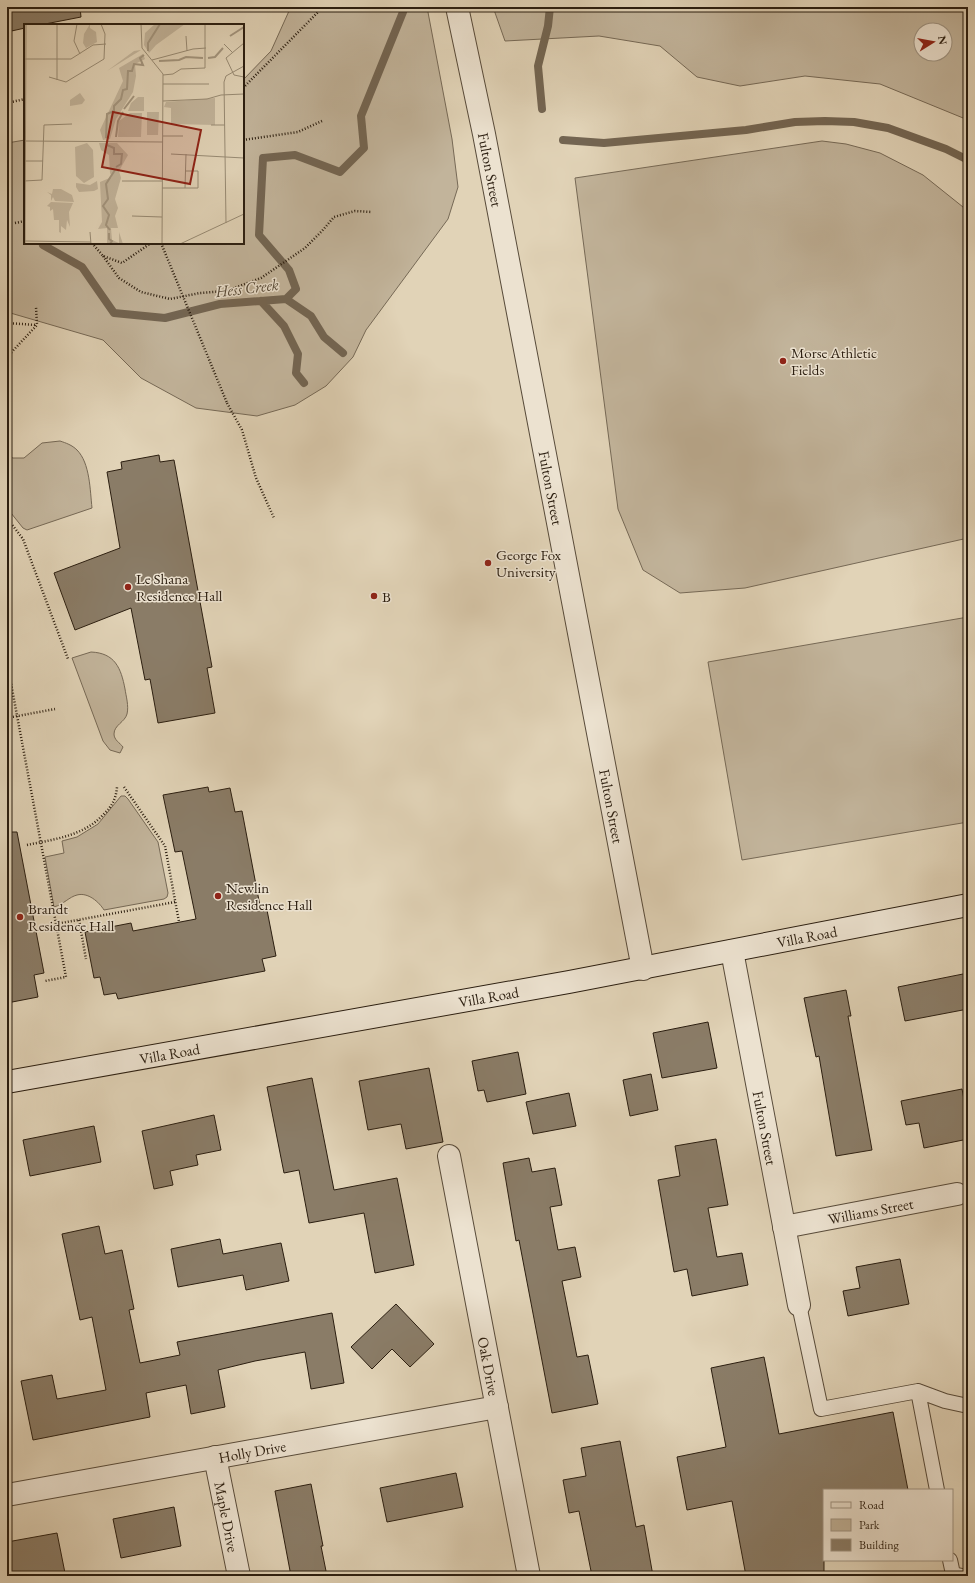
<svg xmlns="http://www.w3.org/2000/svg" width="975" height="1583" viewBox="0 0 975 1583" font-family="'EB Garamond',serif">
  <rect width="100%" height="100%" fill="#e1d3b7"/>
  <filter id="stains"><feTurbulence type="fractalNoise" baseFrequency=".005" numOctaves="4"/><feColorMatrix values="0 0 0 0 .2 0 0 0 0 .09 0 0 0 0 .02 0 0 0 .5 -.17"/></filter>
  <radialGradient id="worn" r=".72"><stop offset=".6" stop-color="#630" stop-opacity="0"/><stop offset="1" stop-color="#630" stop-opacity=".3"/></radialGradient>
  <path fill="#c2b49b" stroke="#766956" fill-rule="evenodd" d="M289,7H427L452,139L458,187L448,219L366,330L353,357L326,386L295,405L257,416L196,408L141,378L103,340L7,312V143L25,140V243H243V80L271,51L289,11Z
    M493,7H968V120L880,84L805,76L740,86L697,77L660,46L599,36L505,41ZM921,30H945V54H921Z
    M822,141L846,144L880,153L923,175L963,207L968,213V538L745,588L680,593L643,570L618,509L575,178Z
    M60,441C66,443 72,445 77,450C90,463 90,490 92,508L27,530L23,528L7,508V456L13,458H24L42,443Z
    M968,617V822L742,860L708,662Z
    M91,652C115,653 121,668 125,689C126,696 129,706 127,714C125,722 114,725 114,734C114,740 120,743 123,747L120,753L110,750L103,741L72,658Z
    M121,796H125L128,799L158,842L168,893L167,897L164,899L104,910C99,902 88,892 77,895C69,897 64,904 54,907L45,857L64,853L62,841L77,837L98,824Z"/>
  <g fill="none" stroke-linecap="round" stroke-linejoin="round">
    <path stroke="#736552" stroke-width="8" d="M542,109L538,66L548,26L550,7
      M563,140L604,143L746,130L795,122L825,121L854,122L888,128L946,149L968,160
      M43,245L82,267L114,313L165,318L220,304L286,299L296,289L289,270L259,235L263,158L295,155L340,172L364,148L361,116L403,12
      M286,299L311,316L324,337L343,353
      M261,301L284,326L298,354L296,373L304,383"/>
  </g>
  <path fill="#8a7c67" stroke="#2b1e10" d="M7,7H80L81,17L40,25H25V28L7,32Z
    M159,455L160,462L174,460L212,667L207,668L215,713L158,723L150,679L145,680L131,608L75,630L54,573L120,548L107,472L122,469L121,462Z
    M208,787L209,792L230,788L235,812L242,811L260,906L266,905L276,956L262,959L265,971L118,999L116,993L104,995L100,977L94,978L85,932L131,923L133,931L196,919L182,851L175,852L163,795Z
    M7,832H17L44,973L34,975L38,997L7,1003Z
    M968,973V1009L905,1021L898,987Z
    M846,990L851,1016H848L872,1150L836,1156L819,1056L816,1057L804,998Z
    M708,1022L717,1068L662,1078L653,1033Z
    M518,1052L526,1094L487,1102L484,1090L478,1091L472,1061Z
    M429,1068L443,1142L406,1149L401,1124L368,1130L359,1081Z
    M651,1074L658,1110L630,1116L623,1080Z
    M312,1078L334,1190L397,1178L414,1265L375,1273L364,1213L309,1223L299,1170L284,1173L267,1087Z
    M962,1089L968,1121V1139L924,1148L919,1123L906,1125L901,1101Z
    M569,1093L576,1126L533,1134L526,1102Z
    M214,1115L221,1150L196,1155L198,1165L170,1171L173,1185L154,1189L142,1131Z
    M94,1126L101,1162L30,1176L23,1140Z
    M716,1139L728,1205L708,1208L717,1257L742,1253L748,1285L692,1296L687,1269L674,1272L658,1180L680,1176L675,1146Z
    M529,1158L532,1172L555,1168L562,1205L550,1207L558,1250L575,1247L581,1277L562,1281L577,1357L588,1355L598,1404L552,1413L519,1240L516,1241L503,1163Z
    M99,1226L105,1254L122,1250L134,1309L129,1310L140,1363L180,1355L177,1342L332,1313L344,1383L311,1389L305,1352L255,1361L218,1370L225,1407L191,1414L186,1385L146,1393L150,1417L33,1440L21,1381L52,1375L57,1399L106,1390L92,1317L80,1320L62,1234Z
    M220,1239L223,1254L281,1243L289,1281L246,1290L243,1275L178,1287L171,1249Z
    M900,1259L909,1304L848,1316L843,1291L860,1288L856,1267Z
    M396,1304L434,1344L410,1367L392,1349L372,1369L351,1347Z
    M764,1357L779,1434L893,1412L908,1490H824V1576H746L732,1501L687,1510L677,1457L726,1447L711,1368Z
    M620,1441L636,1527L644,1525L653,1576H592L579,1511L569,1513L563,1480L586,1476L581,1448Z
    M456,1473L463,1507L387,1522L380,1488Z
    M311,1484L323,1546H321L327,1576H291L275,1491Z
    M174,1507L181,1546L121,1558L113,1519Z
    M57,1533L65,1573L51,1576H7V1542Z"/>
  <g fill="none" stroke-linecap="round" stroke-linejoin="round">
    <g stroke="#584b3a" stroke-width="16">
      <path id="service" d="M799,1305L821,1409L918,1391L945,1401L968,1406
        M918,1391L937,1490
        M950,1560L953,1574L962,1576"/>
    </g>
    <g stroke="#584b3a" stroke-width="24">
      <g id="minor">
        <path id="s1" d="M732,951L799,1305"/>
        <path id="s2" d="M449,1156L529,1576"/>
        <path id="s3" d="M784,1227L957,1194"/>
        <path id="s4" d="M215,1457L239,1576"/>
        <path id="s5" d="M7,1495L497,1407"/>
      </g>
    </g>
    <g stroke="#584b3a" stroke-width="24">
      <g id="tertiary">
        <path id="s6" d="M457,7L484,134L643,969"/>
      </g>
    </g>
    <g stroke="#2b1e10" stroke-width="24">
      <g id="secondary">
        <path id="s7" d="M7,1082L569,982L968,905"/>
      </g>
    </g>
    <path stroke="#2b1e10" stroke-width="2.5" stroke-dasharray="1 2" stroke-linecap="butt" d="M243,88L323,7
      M7,103L25,99
      M243,140L298,132L322,121
      M15,223L25,221
      M92,243L103,256L122,263L151,243
      M103,256L119,278L141,292L170,299L200,293L226,291L261,278L305,248L322,231L334,217L355,211L372,212
      M7,323L36,325
      M7,357L37,325L36,307
      M227,403L242,430L256,478L274,518
      M7,518L23,539L68,659
      M10,678L66,977L45,981
      M7,718L55,709
      M124,787L165,846L179,922
      M27,845C55,839 84,836 104,814C112,806 116,799 117,787
      M79,920L86,959
      M56,924L175,902"/>
    <use href="#service" stroke="#ece2d0" stroke-width="14"/>
    <use href="#minor" stroke="#ece2d0" stroke-width="22"/>
    <use href="#tertiary" stroke="#ece2d0" stroke-width="22"/>
    <use href="#secondary" stroke="#ece2d0" stroke-width="22"/>
    <path stroke="#2b1e10" stroke-width="2.5" stroke-dasharray="1 2" stroke-linecap="butt" d="M161,243L227,403"/>
  </g>
  <g fill="#8f2418" stroke="#ece2d0" stroke-width="1.5">
    <circle cx="783" cy="361" r="4"/>
    <circle cx="488" cy="563" r="4"/>
    <circle cx="128" cy="587" r="4"/>
    <circle cx="374" cy="596" r="4"/>
    <circle cx="218" cy="896" r="4"/>
    <circle cx="20" cy="917" r="4"/>
  </g>
  <g text-anchor="middle" dominant-baseline="central" stroke-width="3" stroke-linejoin="round" paint-order="stroke">
    <g font-size="15" fill="#2b1e10" stroke="#ece2d0">
      <text stroke="none"><textPath href="#s6" startOffset="166">Fulton Street</textPath></text>
      <text stroke="none"><textPath href="#s6" startOffset="490">Fulton Street</textPath></text>
      <text stroke="none"><textPath href="#s6" startOffset="814">Fulton Street</textPath></text>
      <text stroke="none"><textPath href="#s7" startOffset="813">Villa Road</textPath></text>
      <text stroke="none"><textPath href="#s7" startOffset="489">Villa Road</textPath></text>
      <text stroke="none"><textPath href="#s7" startOffset="165">Villa Road</textPath></text>
      <text stroke="none"><textPath href="#s1" startOffset="180">Fulton Street</textPath></text>
      <text stroke="none"><textPath href="#s3" startOffset="88">Williams Street</textPath></text>
      <text stroke="none"><textPath href="#s2" startOffset="214">Oak Drive</textPath></text>
      <text stroke="none"><textPath href="#s5" startOffset="249">Holly Drive</textPath></text>
      <text stroke="none"><textPath href="#s4" startOffset="61">Maple Drive</textPath></text>
    </g>
    <g font-size="15" fill="#2b1e10" stroke="#ece2d0" text-anchor="start">
      <text x="791" y="352">Morse Athletic<tspan x="791" dy="17">Fields</tspan></text>
      <text x="496" y="554">George Fox<tspan x="496" dy="17">University</tspan></text>
      <text x="136" y="578">Le Shana<tspan x="136" dy="17">Residence Hall</tspan></text>
      <text x="382" y="596">B</text>
      <text x="226" y="887">Newlin<tspan x="226" dy="17">Residence Hall</tspan></text>
      <text x="28" y="908">Brandt<tspan x="28" dy="17">Residence Hall</tspan></text>
    </g>
    <g font-size="16" font-style="italic" fill="#554836" stroke="#ece2d0">
      <text transform="translate(247 288) rotate(-7)">Hess Creek</text>
    </g>
  </g>
  <g transform="translate(24 24)">
    <rect width="220" height="220" fill="#e1d3b7"/>
    <path d="M66,0V4L72,8L73,18L62,24L59,19L60,10ZM131,0H161L132,21L125,29L120,21L121,9ZM117,26L83,47L110,27ZM119,30L121,35L111,40L112,52L109,68L92,95L86,115L79,116L76,106L99,57L95,44ZM56,69L61,76L58,80L46,82V76ZM114,73H120V87H104L107,79ZM191,74V101L147,100V84L140,83L142,78ZM123,88H135L134,111H123ZM106,89H118L117,113H94L95,97ZM63,119L69,126L70,153L60,159L52,152L51,123ZM75,119H93L104,131L95,147L97,154L91,175L94,184L91,192L94,204H87L88,216L95,219V208L99,220H83V204L74,205L78,198L76,158L88,153L86,149L85,131L77,126ZM73,157L74,165L70,167L55,168L52,163V159L66,161ZM29,165H37L48,171L50,178L31,177L29,173L27,177V171L23,168L28,170ZM27,178L49,179L45,188L46,203L43,196L42,206L37,202V209L35,208V196H30L29,185L26,187V183L23,182Z" fill="#c2b49b"/>
    <path fill="none" stroke="#a3957e" stroke-width="2" d="M206,12L220,3M124,27V19L136,0M184,34L191,33L199,24M135,37L155,36L162,33L179,34M100,85L110,72M92,113L94,97L99,88M82,114L83,90L90,87V82L97,75L99,66L103,65L104,47H108L110,40L119,41L116,34L120,31M83,121L90,124V130H98L97,140L92,143M86,206L82,201L85,191L79,182L84,175L82,160L91,146M85,209V215L88,217L86,220"/>
    <path fill="none" stroke="#988b74" stroke-width="1" d="M53,0L50,17L56,30M117,0L118,24L139,50L138,220M162,12L163,27M220,19L202,34L210,51L220,53M200,20L209,29M0,35H47L69,21L82,20M128,36L169,25L182,24M139,51L149,50L157,45L181,44V0M25,53L42,58L80,35L81,10L77,0M33,56V0M139,60H185M139,77L183,75L197,71L220,70M187,101H201M139,112H159M2,117L139,118M147,130L220,134M0,137H19M0,157L18,156L20,101L48,100M98,157H138M138,164H174V147H162M161,164L162,130M220,190V70M108,192L138,193M202,199L200,58L202,52L220,42M66,208L67,220M1,217L67,218M1,220L2,0M156,220L220,190"/>
    <path fill="#8f2418" fill-opacity="0.15" stroke="#8f2418" stroke-width="2" d="M89,88L177,106L166,160L78,143Z"/>
    <rect width="220" height="220" fill="none" stroke="#2b1e10" stroke-width="2"/>
  </g>
  <rect width="975" height="1583" fill="none" stroke="#e1d3b7" stroke-width="24"/>
  <rect x="8" y="8" width="959" height="1567" fill="none" stroke="#2b1e10" stroke-width="2"/>
  <rect x="12" y="12" width="951" height="1559" fill="none" stroke="#2b1e10"/>
  <rect x="823" y="1489" width="130" height="72" fill="#ece2d0" stroke="#9f9483"/>
  <rect x="831" y="1502" width="20" height="6" fill="#ece2d0" stroke="#9f9483"/>
  <text x="859" y="1509" font-size="12" fill="#2b1e10">Road</text>
  <rect x="831" y="1519" width="20" height="12" fill="#c2b49b" stroke="#9f9483"/>
  <text x="859" y="1529" font-size="12" fill="#2b1e10">Park</text>
  <rect x="831" y="1539" width="20" height="12" fill="#8a7c67" stroke="#9f9483"/>
  <text x="859" y="1549" font-size="12" fill="#2b1e10">Building</text>
  <g transform="translate(933 42) rotate(79)"><circle r="19" fill="#ece2d0" stroke="#9f9483"/>
  <path d="M0-3L7 15L0 10L-7 15Z" fill="#8f2418"/>
  <text y="-6" font-size="11" font-weight="bold" text-anchor="middle" fill="#2b1e10">N</text>
  </g>
  <rect width="100%" height="100%" filter="url(#stains)"/>
  <rect width="100%" height="100%" fill="url(#worn)"/>
</svg>
